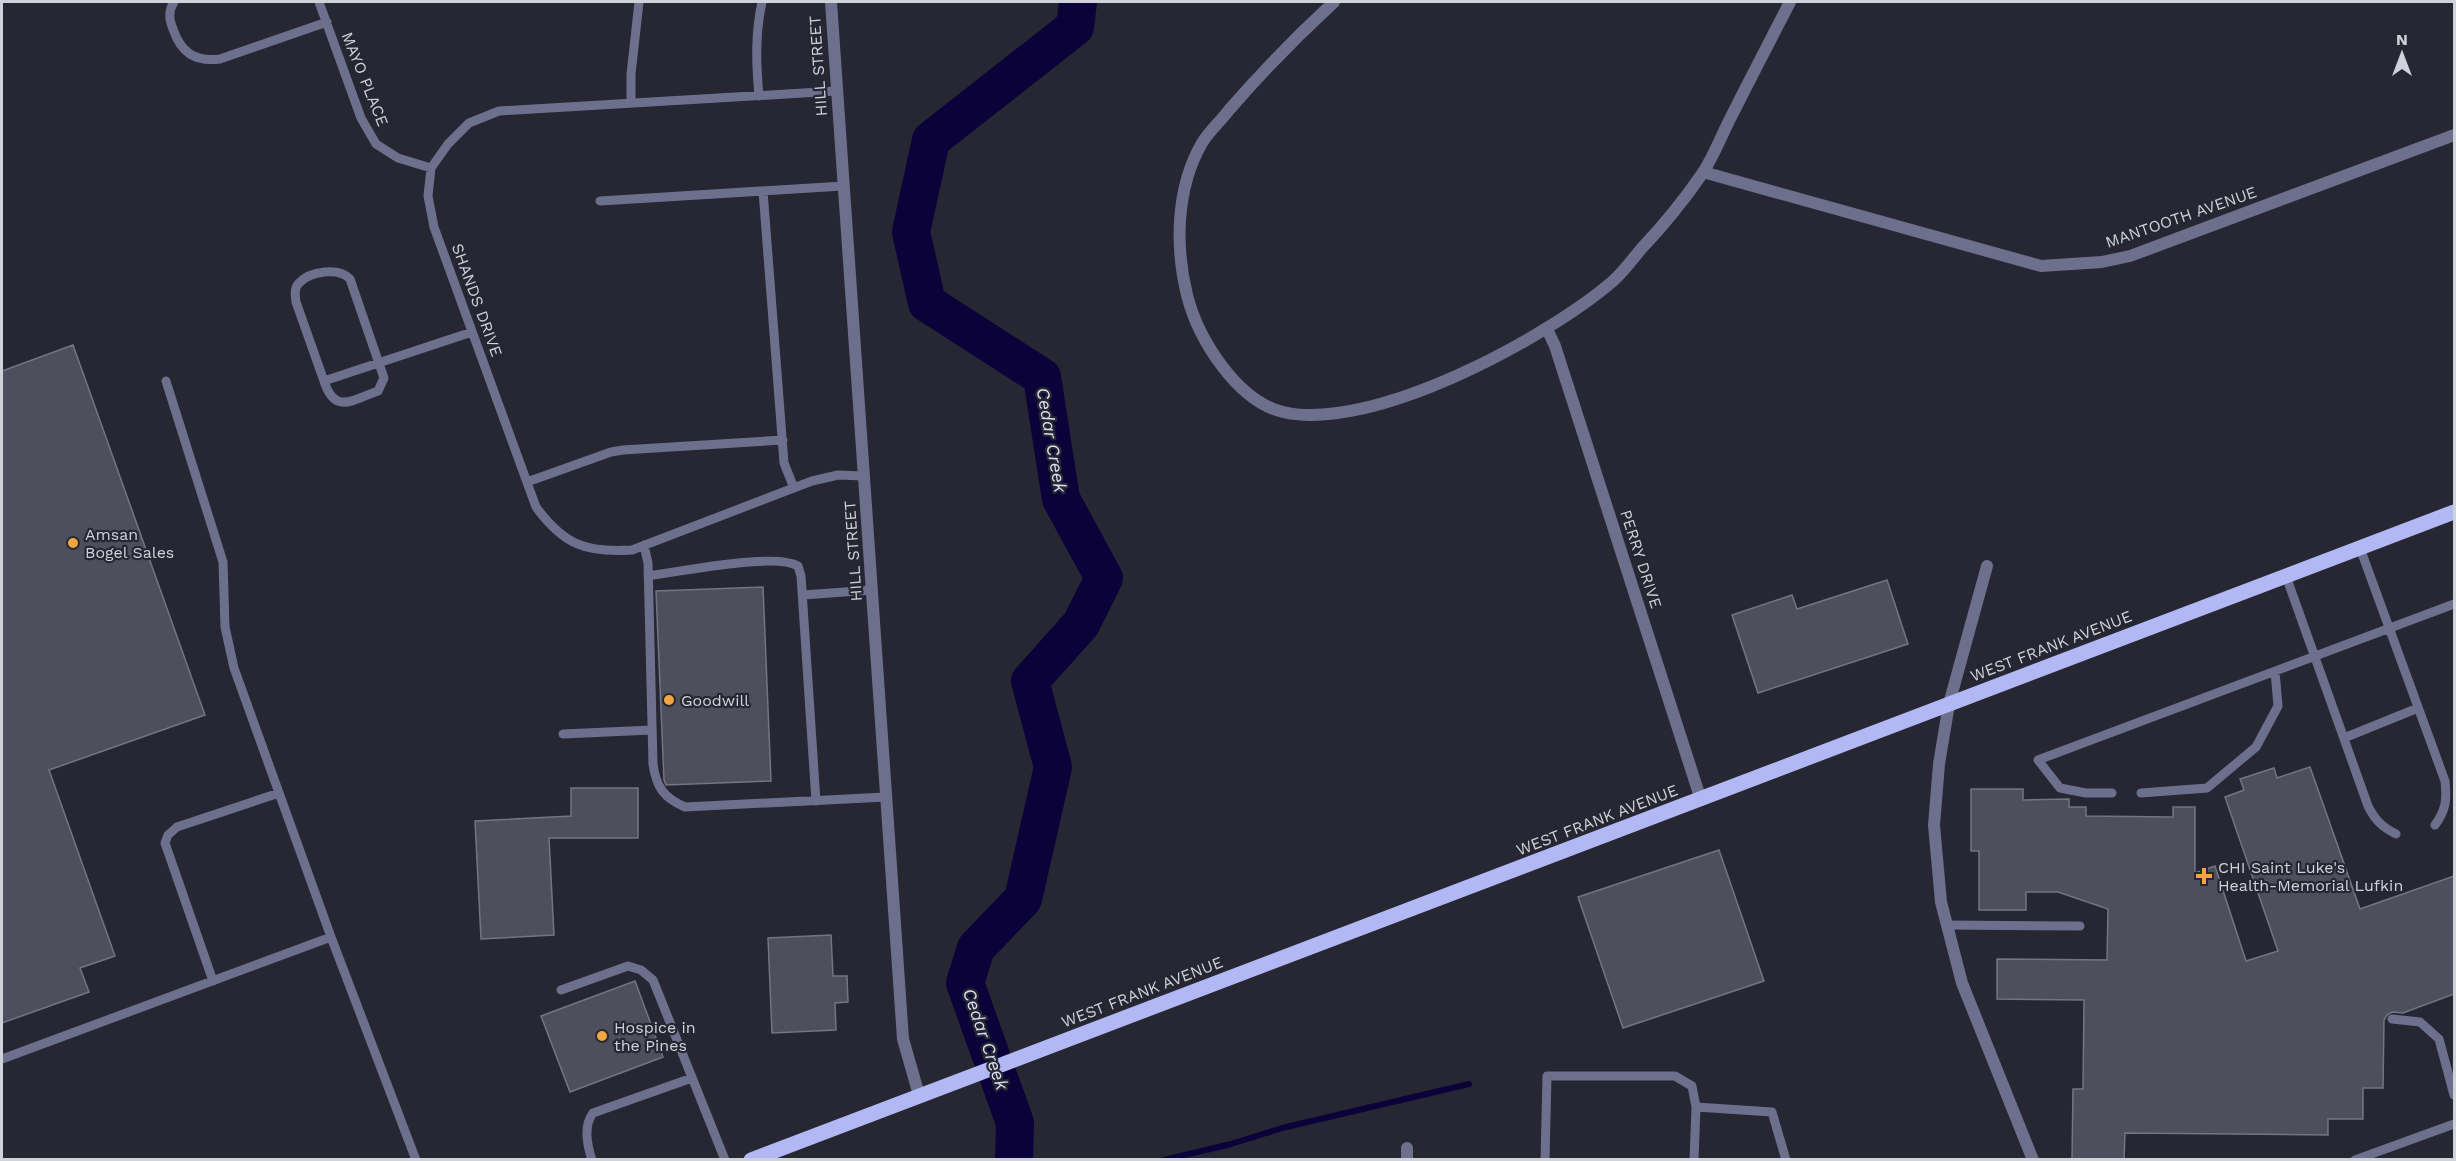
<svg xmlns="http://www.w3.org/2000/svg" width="2456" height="1161" viewBox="0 0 2456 1161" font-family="'Work Sans',sans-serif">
  <rect width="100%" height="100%" fill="#262733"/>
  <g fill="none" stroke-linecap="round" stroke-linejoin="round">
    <path stroke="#0c023a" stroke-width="6" d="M1164,1160L1231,1144L1282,1128L1469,1084"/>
    <path stroke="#0c023a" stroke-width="38" d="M1014,1160L1015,1123L965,983L976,948L1023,899L1053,767L1030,681L1081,624L1104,578L1061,499L1042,377L927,303L911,232L931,140L1075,27L1078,2"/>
  </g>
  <path fill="#4d4f5c" stroke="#737583" stroke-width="1.5" d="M73,345L205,715L49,770L115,956L80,968L89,992L2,1023V371Z
    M1887,580L1908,644L1758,693L1732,615L1792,595L1797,609Z
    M763,587L771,781L666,785L664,780L656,591Z
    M2310,767L2360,909L2454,876V994L2403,1013L2392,1012L2387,1015L2384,1020L2383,1088H2363V1119H2328V1135L2125,1133L2124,1160H2072L2073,1089H2083L2084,1000L1997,999V959L2107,960L2108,909L2058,892H2026V910H1979V851H1971V789H2023V800L2069,799V807H2086V816L2173,817V807H2195V873L2215,866L2246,961L2278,951L2225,797L2244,790L2240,779L2274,768L2277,778Z
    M571,788H638V838H549L554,935L481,939L475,821L571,816Z
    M1719,850L1764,981L1623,1028L1578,897Z
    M831,935L833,976H847L848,1002L835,1003L836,1030L772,1033L768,938Z
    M635,981L663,1057L570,1092L541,1016Z"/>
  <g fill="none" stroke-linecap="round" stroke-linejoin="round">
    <path stroke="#6c708d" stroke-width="9" d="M174,2C168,11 169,19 173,29C181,53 195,62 220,59L327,22
      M319,2L361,118L376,144L398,158L431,168
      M836,91L499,111L469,123L448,144L431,168L428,196L434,227L536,507C564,545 586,553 632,550L812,481L838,475L864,476
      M759,96C756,63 755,34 762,2
      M631,103V74L639,2
      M763,191L784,463L794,488
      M600,201L843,186
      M166,381L223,562L225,627L234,668L331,937L416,1160
      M324,381C335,415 352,400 378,391L384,378L350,279C339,267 310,271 299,283C294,288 295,295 296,302L324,381L472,332
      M527,482L611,452L623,450L783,440
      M644,545L648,563L653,764C656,787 664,798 685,807L886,797
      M2360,548L2445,781C2447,800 2446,810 2435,825
      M648,576C678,572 775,552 798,566L801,576L816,801
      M2286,576L2368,806C2375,820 2382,827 2396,834
      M803,595L872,590
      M563,734L652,730
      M2344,738L2418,708
      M2112,793H2086L2060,788L2038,760L2454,604
      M2141,793L2207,788L2256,747L2278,706L2275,671
      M1946,925L2080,926
      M213,981L165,843L168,835L177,827L279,793
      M561,990L628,966L641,970L653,980L725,1160
      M2392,1019L2420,1022L2439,1039L2454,1095
      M2,1059L331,937
      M1696,1107L1772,1112L1786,1160
      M592,1160C587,1145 583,1126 593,1113L692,1078
      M1545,1160L1547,1076H1675L1692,1086L1696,1107L1694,1160
      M2355,1160L2454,1124"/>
    <path stroke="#6c708d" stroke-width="12" d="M831,2L903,1039L919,1095
      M1334,2C1297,36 1262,72 1229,110C1221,121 1209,131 1202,143C1176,188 1175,246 1187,295C1198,339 1237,401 1283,412C1372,433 1547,338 1613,281C1623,272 1632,260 1641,249C1663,226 1684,200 1702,174C1714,156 1722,134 1732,115C1751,77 1771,39 1790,2
      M1703,172L2041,266L2102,262L2130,256L2454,135
      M1547,329L1555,346L1701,800
      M1987,566L1949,704L1939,764L1934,825L1941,902L1962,983L2033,1160
      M1407,1148V1160"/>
    <path stroke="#b1b8f3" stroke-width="15" d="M751,1160L2454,512"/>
  </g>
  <g fill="#f2a541" stroke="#262733" stroke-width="2">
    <circle cx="73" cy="543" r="6"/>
    <circle cx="669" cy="700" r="6"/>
    <path d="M2201 867h6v6h6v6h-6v6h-6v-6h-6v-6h6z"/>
    <circle cx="602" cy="1036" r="6"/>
  </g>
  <g text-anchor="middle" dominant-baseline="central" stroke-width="4.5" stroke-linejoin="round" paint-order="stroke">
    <g font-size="16" fill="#d0d2d9" stroke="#262733">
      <text transform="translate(818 66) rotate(-94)">HILL STREET</text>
      <text transform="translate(365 79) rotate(68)">MAYO PLACE</text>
      <text transform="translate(2181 217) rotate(-19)">MANTOOTH AVENUE</text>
      <text transform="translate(477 300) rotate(70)">SHANDS DRIVE</text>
      <text transform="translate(853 551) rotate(-94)">HILL STREET</text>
      <text transform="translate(1641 559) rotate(72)">PERRY DRIVE</text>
      <text transform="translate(2051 646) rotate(-21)">WEST FRANK AVENUE</text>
      <text transform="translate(1597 820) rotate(-21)">WEST FRANK AVENUE</text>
      <text transform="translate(1142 992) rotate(-21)">WEST FRANK AVENUE</text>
    </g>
    <g font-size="16" fill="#d0d2d9" stroke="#262733" text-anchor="start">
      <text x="85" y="534">Amsan<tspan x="85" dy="18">Bogel Sales</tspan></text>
      <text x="681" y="700">Goodwill</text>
      <text x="2218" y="867">CHI Saint Luke's<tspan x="2218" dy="18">Health-Memorial Lufkin</tspan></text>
      <text x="614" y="1027">Hospice in<tspan x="614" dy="18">the Pines</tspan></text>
    </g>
    <g font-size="18" font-style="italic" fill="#dbddf0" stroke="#262733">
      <text transform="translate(1052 440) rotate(80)">Cedar Creek</text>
      <text transform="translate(986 1039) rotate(71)">Cedar Creek</text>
    </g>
  </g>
  <rect width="2456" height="1161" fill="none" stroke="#d0d2d9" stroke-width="6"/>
  <g transform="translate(2402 54)" stroke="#262733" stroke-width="4.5" paint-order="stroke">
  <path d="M0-4.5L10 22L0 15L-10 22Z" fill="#d0d2d9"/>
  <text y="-9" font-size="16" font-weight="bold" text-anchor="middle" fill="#d0d2d9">N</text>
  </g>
</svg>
